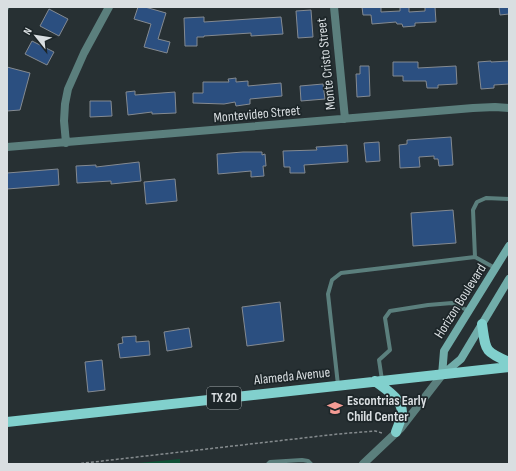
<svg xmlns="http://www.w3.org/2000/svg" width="516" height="471" viewBox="0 0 516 471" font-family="'Sofia Sans Condensed',sans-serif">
  <rect width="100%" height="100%" fill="#273033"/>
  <path fill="#0d5135" d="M180,459V464H128Z"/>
  <path fill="#2b4f80" stroke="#848a91" d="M138,7H145L166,13L158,39L170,42L167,53L144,47L151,24L134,19Z
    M362,7H381V12L400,11V7H409V12L425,11V7H435L436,22L415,23V26L403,27L402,24H397L396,22L372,24L371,15H363Z
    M499,7H509V14L500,15Z
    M49,9L68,19L59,36L40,26Z
    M311,10L313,37L298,38L296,11Z
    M204,17V22L281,17L283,34L251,36V33L204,36V37H197V46H185L184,18Z
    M32,41L54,52L47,65L25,54Z
    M491,61V62L509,61V84L494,85V88L481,89L478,62Z
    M393,62H418V68L456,66L457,84L438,85V88H427L426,81H403V76H393Z
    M360,66H369L370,96L357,97L356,74H360Z
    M7,67L30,73L20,110L7,111Z
    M236,78V82L248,81V86L281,83L282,96L250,99V104L236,106L235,102L224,104L193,103V93H203V82H229L228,79Z
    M323,84L325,99L301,101L300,86Z
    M135,91V95L175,92L176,113L152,114V112L128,115L126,92Z
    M90,101H111L112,116L90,117Z
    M451,137L453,165L439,166L438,159H434V156L419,157L420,167L400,168L399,145L407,144V140Z
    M379,142L380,161L366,162L364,143Z
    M347,145L348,162L304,165L305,173H290V167H284L283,151L317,150L316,147Z
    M243,152H262V155L265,154L266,166H263L264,176L251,177V171L218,174L217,154Z
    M139,162L141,181L111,184V181L77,183L76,166L96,165V167Z
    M58,169L59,185L7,189V173Z
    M175,179L177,201L146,204L144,182Z
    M453,210L456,243L413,246L411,213Z
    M280,302L284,341L247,346L242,307Z
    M189,328L192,347L167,351L164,332Z
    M136,336V342L149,341L150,355L120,358L118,344L123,343L122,337Z
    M102,360L105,390L88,392L85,362Z"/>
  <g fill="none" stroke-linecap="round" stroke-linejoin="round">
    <path stroke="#858b8e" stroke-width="1.5" stroke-dasharray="3 2" stroke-linecap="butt" d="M76,464L338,434L375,431L382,433"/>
    <path stroke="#5b7f7d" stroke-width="4" d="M7,8V7
      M495,268L475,257L473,210L477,202L486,198L509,199
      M382,380L379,360L390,350L385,318L390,311L428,305L452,303L469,311
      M338,385L328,294L332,280L341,273L475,257
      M268,464L270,462L302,460L308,461L311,464"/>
    <path stroke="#5b7f7d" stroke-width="8" d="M334,7L345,119
      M66,143L64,121L65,104L68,89L84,53L109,7
      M7,147L473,108L495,107L509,108"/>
    <path stroke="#5b7f7d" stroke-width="8" d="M363,464L401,428L442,375"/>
    <path stroke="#71adaa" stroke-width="8" d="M442,375L444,351L509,246
      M442,375L461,359L509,279"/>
    <path stroke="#81d0cd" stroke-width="10" d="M482,324C486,350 483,351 509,362
      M375,381C385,389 403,399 402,414C401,420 398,426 396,432
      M7,422L509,367"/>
  </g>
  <defs>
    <g id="school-bare" transform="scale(1.2)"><path d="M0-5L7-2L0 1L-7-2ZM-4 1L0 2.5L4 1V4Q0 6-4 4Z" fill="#f59c95" stroke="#1d2629" stroke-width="2.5" paint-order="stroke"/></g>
  </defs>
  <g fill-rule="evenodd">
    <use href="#school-bare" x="335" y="408"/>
  </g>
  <g text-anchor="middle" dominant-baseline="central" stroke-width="3.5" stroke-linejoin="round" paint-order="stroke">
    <rect fill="#1d2629" stroke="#a1a7aa" stroke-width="1" x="207" y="387" width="34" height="22" rx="3"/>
    <g font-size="13" font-weight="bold" fill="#d9dee1">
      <text x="224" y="398">TX 20</text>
    </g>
    <g font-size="14" fill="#d9dee1" stroke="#1d2629">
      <text transform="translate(326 64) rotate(-96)">Monte Cristo Street</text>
      <text transform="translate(257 114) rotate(-5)">Montevideo Street</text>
      <text transform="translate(460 301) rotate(-58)">Horizon Boulevard</text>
      <text transform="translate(292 376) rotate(-6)">Alameda Avenue</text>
    </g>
    <g font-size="14" font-weight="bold" fill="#d9dee1" stroke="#1d2629" text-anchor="start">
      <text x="347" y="400">Escontrias Early<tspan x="347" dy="16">Child Center</tspan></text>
    </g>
  </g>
  <rect width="516" height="471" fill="none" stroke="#d9dee1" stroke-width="16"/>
  <g transform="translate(36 36) rotate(300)" stroke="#1d2629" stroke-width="3" paint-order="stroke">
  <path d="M0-3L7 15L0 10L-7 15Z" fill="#d9dee1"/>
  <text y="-6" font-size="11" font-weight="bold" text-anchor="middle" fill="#d9dee1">N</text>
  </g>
</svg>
